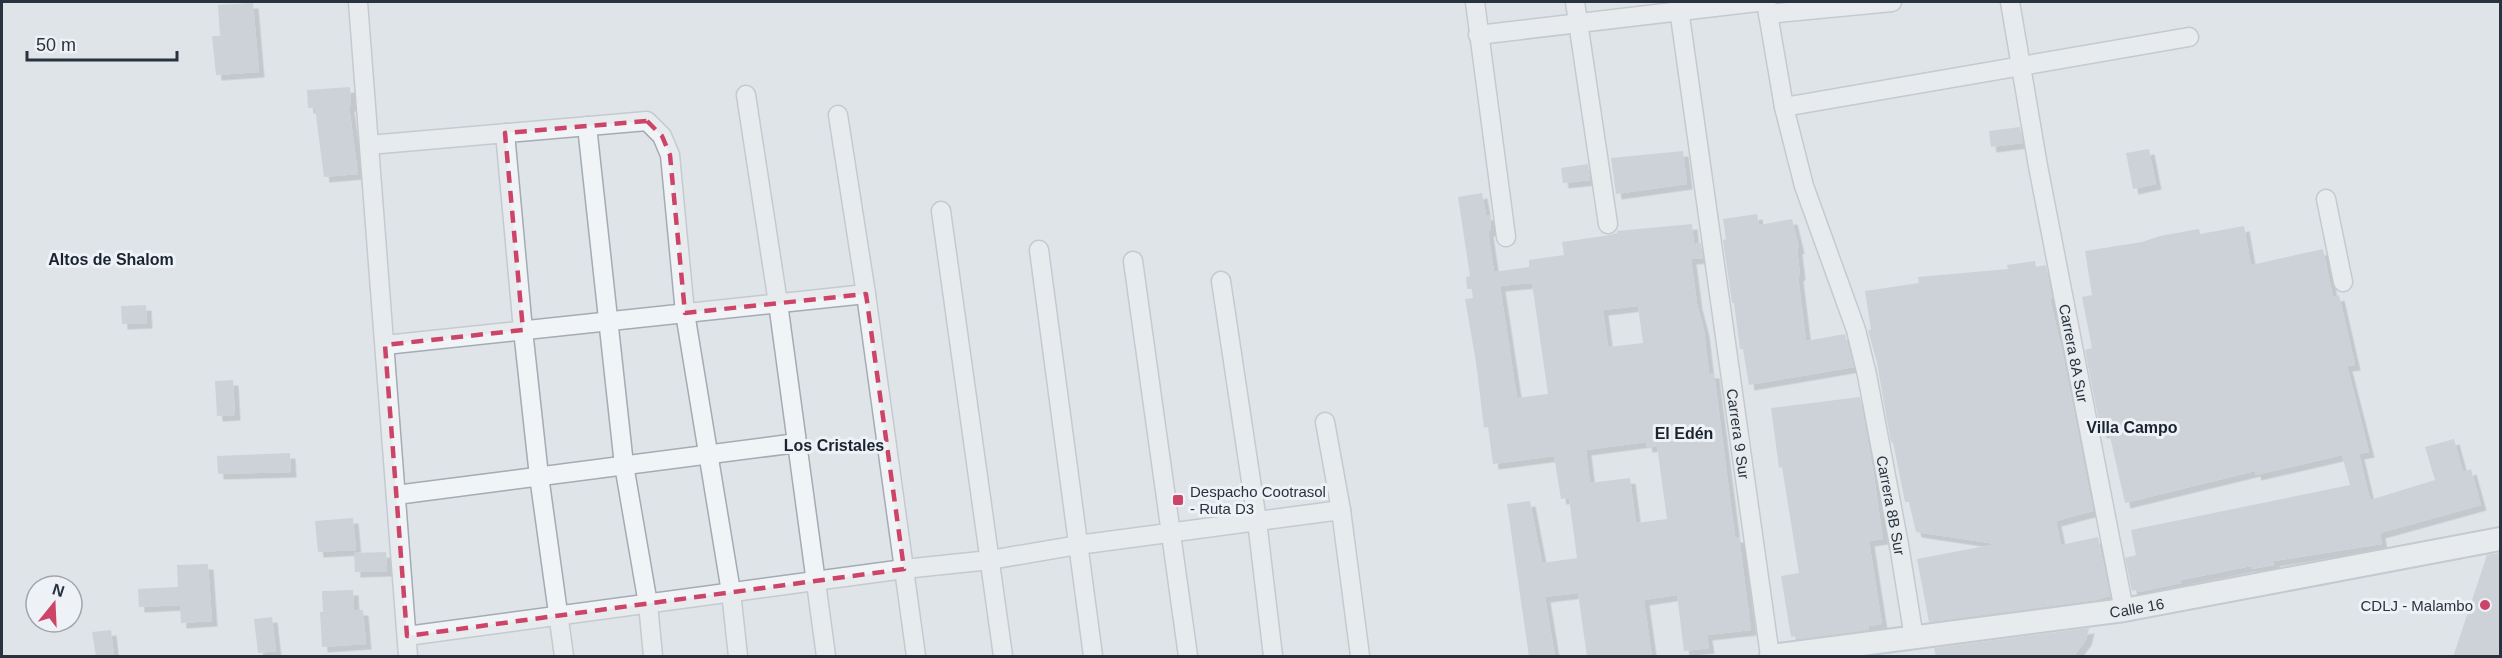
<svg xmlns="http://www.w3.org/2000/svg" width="2502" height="658" viewBox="0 0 2502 658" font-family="Arial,sans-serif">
  <defs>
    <filter id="shadow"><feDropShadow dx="5.5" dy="5.5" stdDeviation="0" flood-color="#0004"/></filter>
  </defs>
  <rect width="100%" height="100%" fill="#dfe4e8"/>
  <path fill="#b6bdc5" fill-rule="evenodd" filter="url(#shadow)" d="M253,3L259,72L216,75L212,36H220L218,5Z
    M350,87L351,106H349L358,174L324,177L315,108H308L307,90Z
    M2020,127L2023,143L1991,147L1989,131Z
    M2149,149L2156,184L2133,189L2126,153Z
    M1683,151L1687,184L1616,194L1611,158Z
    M1588,164L1590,180L1563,183L1561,168Z
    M1482,193L1486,215H1490L1491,231H1488L1494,272L1529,267V260L1564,255L1562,242L1610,235L1617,233V231L1692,224L1694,244L1701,243L1703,258L1691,259L1697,304L1704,331L1709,373H1714L1735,537H1739L1751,630L1707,635L1709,648L1684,651L1677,595L1644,600L1652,657H1587L1578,593L1545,597L1555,657H1529L1507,504L1530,501L1542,563L1577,558L1569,498L1561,499L1554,456L1493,464L1488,427L1484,428L1476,362L1465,299L1473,298L1472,289H1467L1466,277L1470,276L1458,197ZM1532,283L1548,394L1517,398L1500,286ZM1638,306L1643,343L1608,347L1603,310ZM1646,442L1647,447L1657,446L1667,519L1636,523L1630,478L1590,483L1586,450Z
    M1757,214L1759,225L1792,219L1799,248L1797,249L1800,275L1798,276L1806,341L1845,334L1854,367L1749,385L1743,349H1740L1734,303H1732L1723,240L1726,239L1723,219Z
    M2244,226L2251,265L2323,249L2333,297L2339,295L2355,365L2347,366L2369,452L2359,454L2370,500L2435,480L2425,447L2454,439L2463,472L2471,469L2481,505L2380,533L2382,544L2274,561V565L2251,569V566L2181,580V583L2139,592L2138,589L2132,591L2125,558L2136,555L2131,530L2350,485L2342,455L2256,475L2255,471L2125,503L2109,432L2101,433L2085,350L2092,348L2082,297L2092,295L2085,251L2142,242L2160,236L2199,229L2200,234Z
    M2035,261L2036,267L2046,265L2052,299H2050L2063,355L2093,511L2056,521L2061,545L2098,537L2110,596L2096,600L1929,622L1917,559L1996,544L1916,532L1909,502H1905L1893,442L1891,443L1877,363L1868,330H1871L1865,291L1919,283L1918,277L2008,269L2007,265Z
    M146,305L147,323L122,324L121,306Z
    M233,380L235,415L217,416L215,381Z
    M1860,397L1873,470L1883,539L1869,541L1882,624L1869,626V630L1797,639V636L1791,637L1781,576L1799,573L1782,467L1779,468L1771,408Z
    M290,453L291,472L218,474L217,456Z
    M353,518L356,550L318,552L315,521Z
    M386,552L387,571L355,572L354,553Z
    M2500,553V657H2453L2487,555Z
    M208,564L212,621L181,623L180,605L139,607L138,589L178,587L177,565Z
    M353,590L354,610H363L366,644L322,647L320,612H323L322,591Z
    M272,617L276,651L258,653L254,619Z
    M2089,628L2086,640L2073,657H1936L1934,648Z
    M111,630L114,657H96L92,632Z"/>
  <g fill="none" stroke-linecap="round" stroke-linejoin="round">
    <g stroke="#a4abb2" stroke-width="21">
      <g id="minor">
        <path d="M358,2L408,656"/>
        <path d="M1475,2L1506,237"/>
        <path d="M1575,2L1608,224"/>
        <path id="s1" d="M1678,2L1770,656"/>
        <path id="s2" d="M1766,2L1784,107L1804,186L1856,330L1867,375L1899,545L1914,638"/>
        <path id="s3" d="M2010,2L2038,166L2124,610"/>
        <path d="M1768,14L1892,2"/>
        <path d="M1478,35L1757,2"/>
        <path d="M746,95L778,303L826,656"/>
        <path d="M1784,107L2189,37"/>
        <path d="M838,115L866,294L916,656"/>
        <path d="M587,126L624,465L648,604L653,656"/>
        <path d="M505,133L523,330L539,476L564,656"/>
        <path d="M369,145L647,121L662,136L670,155L685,313L731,592L738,656"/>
        <path d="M2326,199L2343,282"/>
        <path d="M941,211L1003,656"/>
        <path d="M1039,250L1093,656"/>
        <path d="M1133,261L1188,656"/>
        <path d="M1221,281L1257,521L1273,656"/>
        <path d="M385,345L866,294"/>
        <path d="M1325,422L1341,510L1360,656"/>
        <path d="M396,495L797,443"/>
        <path d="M407,636L904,569L990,560L1078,545L1341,510"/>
      </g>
    </g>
    <g stroke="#a4abb2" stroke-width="26">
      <g id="tertiary">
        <path id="s4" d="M1771,656L2124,610L2500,539"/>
      </g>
    </g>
    <use href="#minor" stroke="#f1f4f6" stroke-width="18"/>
    <use href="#tertiary" stroke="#f1f4f6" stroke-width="22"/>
  </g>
  <path d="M0 0H2502V658H0ZM647,121L662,136L670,155L685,313L866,294L904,569L407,636L385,345L523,330L505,133Z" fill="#dfe4e8" fill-opacity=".55" fill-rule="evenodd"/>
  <path fill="none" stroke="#cd4469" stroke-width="4.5" stroke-dasharray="12 8" stroke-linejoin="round" d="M647,121L662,136L670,155L685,313L866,294L904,569L407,636L385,345L523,330L505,133Z"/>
  <g fill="#cd4469" stroke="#eef2f6" stroke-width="2">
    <rect x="1172" y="494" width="12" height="12" rx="3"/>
    <circle cx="2485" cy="605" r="6"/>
  </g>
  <g text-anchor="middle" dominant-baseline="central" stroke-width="6" stroke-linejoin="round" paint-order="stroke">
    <g font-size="15" fill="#28333f" stroke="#eef2f6">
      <text stroke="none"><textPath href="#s3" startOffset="357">Carrera 8A Sur</textPath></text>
      <text stroke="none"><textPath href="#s1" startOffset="436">Carrera 9 Sur</textPath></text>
      <text stroke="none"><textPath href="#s2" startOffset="520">Carrera 8B Sur</textPath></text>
      <text stroke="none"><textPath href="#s4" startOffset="369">Calle 16</textPath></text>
    </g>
    <g font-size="15" fill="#28333f" stroke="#eef2f6" text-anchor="start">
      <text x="1190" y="491">Despacho Cootrasol<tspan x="1190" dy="17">- Ruta D3</tspan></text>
      <text x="2473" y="605" text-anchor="end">CDLJ - Malambo</text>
    </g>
    <g font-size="16" font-weight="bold" fill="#1a2430" stroke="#eef2f6">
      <text x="111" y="259">Altos de Shalom</text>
      <text x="2132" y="427">Villa Campo</text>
      <text x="1684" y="433">El Edén</text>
      <text x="834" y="445">Los Cristales</text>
    </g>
  </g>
  <rect width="2502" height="658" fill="none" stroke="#28333f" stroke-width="6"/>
  <g transform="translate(54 604) rotate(18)"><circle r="28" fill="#eef2f6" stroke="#9fa6ad" stroke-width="1.5"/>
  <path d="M0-4.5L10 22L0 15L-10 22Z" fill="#cd4469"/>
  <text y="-9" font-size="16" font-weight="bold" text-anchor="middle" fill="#28333f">N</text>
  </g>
  <path d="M27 51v9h150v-9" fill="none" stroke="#28333f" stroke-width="3"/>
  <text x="36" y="51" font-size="18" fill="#28333f" stroke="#eef2f6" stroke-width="4.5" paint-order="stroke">50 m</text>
</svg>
